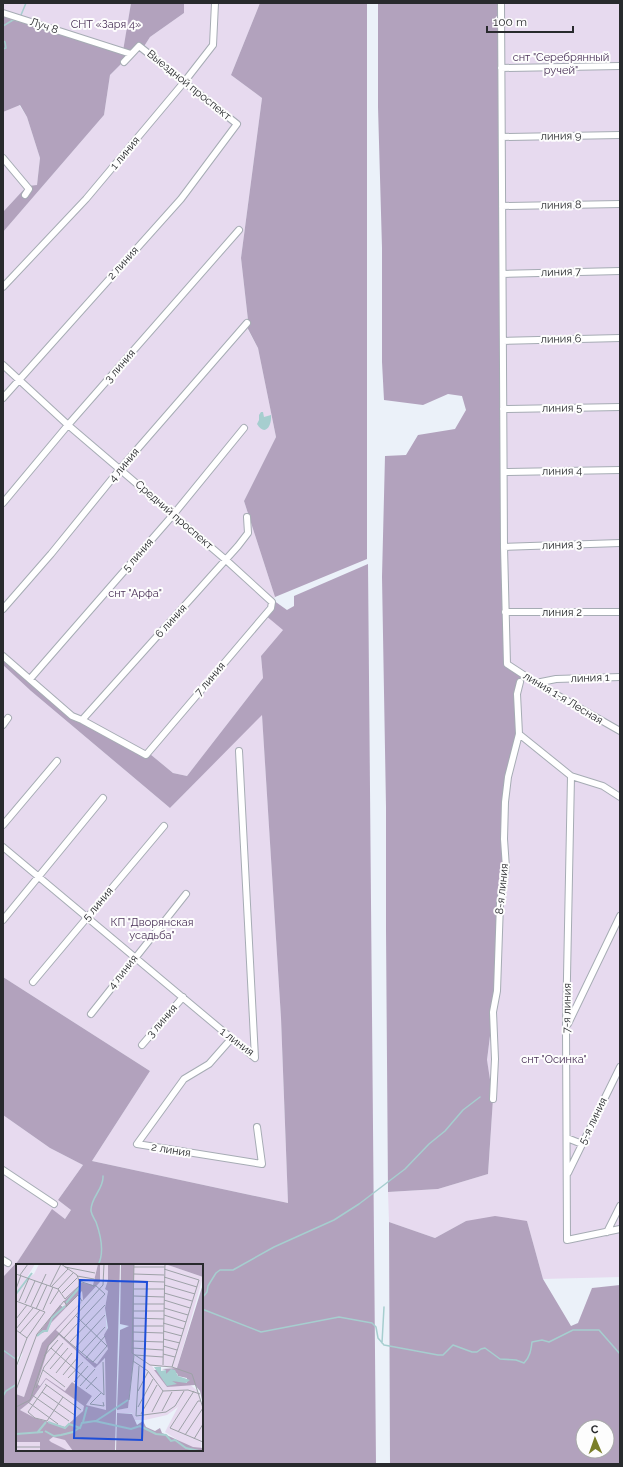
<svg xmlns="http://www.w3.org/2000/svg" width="623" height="1467" viewBox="0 0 623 1467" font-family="Raleway,sans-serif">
  <rect width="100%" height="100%" fill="#ebf1f9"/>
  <path fill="#e7daef" d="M3,3H131L123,52L3,13Z
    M184,3H260L231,75L262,98L241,258L248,320V330L258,348L276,437L244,501L275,597L273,600L283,630L261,656L263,678L187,776L173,773L150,754L70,715L3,656V232L104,115L110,75L139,46L143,48L150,37L184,13Z
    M501,3H620V1277L543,1279L527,1221H466L435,1238L389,1222L388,1192L438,1189L488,1174L493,1099L487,1061L493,1012L504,816L517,694L522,674L507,664Z
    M19,105L27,117L40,158L37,185L27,186L3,212V112Z
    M3,665L31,691L170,808L262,714L281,1018L288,1203L92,1161L150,1071L3,977Z
    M3,1115L50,1148L83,1165L58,1200L71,1210L65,1219L52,1210L18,1261L3,1277Z"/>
  <path fill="#b2a2bd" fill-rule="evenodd" d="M131,3H184V13L150,37L143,48L139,46L110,75L104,115L3,232V212L27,186L37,185L40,158L27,117L20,105L3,112V13L123,51Z
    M260,3H367V559L275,597L244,501L276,437L258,348L248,329V320L241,258L262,98L231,75Z
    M378,3H501L507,663L522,674L517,694L519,734L508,777L506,868L493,1012L487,1060L493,1099L488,1174L438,1189L388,1192L386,930V807L382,577L385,456L406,455L418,435L455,429L466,410L462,396L448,394L423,405L384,400L382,362V248L378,107Z
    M368,564L376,1464H3V1277L18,1261L52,1209L65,1219L71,1210L58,1200L83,1165L50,1148L3,1115V977L150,1071L92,1161L288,1203L281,1018L262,715L170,808L31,691L3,665V656L70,715L150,754L173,773L187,776L263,678L261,656L283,630L265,615L273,600L287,610L294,606V596ZM17,1265H202V1450H17Z
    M495,1216L527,1221L543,1279L571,1326L578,1323L592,1288L620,1285V1464H390L389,1222L435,1238L466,1221ZM583,1427H607V1451H583Z"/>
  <path fill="#a6cecf" d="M261,412H263L264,417L271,415C272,426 265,437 257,424L259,420V415Z"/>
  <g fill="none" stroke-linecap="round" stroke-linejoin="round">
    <path stroke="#a6cecf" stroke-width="1.5" d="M21,15L26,3
      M3,26L13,20L19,21
      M3,41L5,42L6,48L3,49
      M98,1265C105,1252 101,1236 96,1222C94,1218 92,1216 91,1211C90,1198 104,1189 103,1176
      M202,1298L207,1292L208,1286L211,1281L216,1273L220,1270H233L274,1247L334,1220L359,1204L405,1169L429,1144L445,1131L463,1110L480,1097
      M202,1309L261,1332L339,1317L372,1323L376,1327L378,1338L384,1345L438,1355H443L453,1345L472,1352H477L481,1349L485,1348L500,1359L516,1360L524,1363C530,1357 531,1350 532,1342L542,1340L549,1342L573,1330H599L620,1354
      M382,1343L384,1307
      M3,1350L17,1360
      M3,1396L6,1391L17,1384"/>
    <g stroke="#a6acb4" stroke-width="8">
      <path id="minor" d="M501,3L504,547L507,664L536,683L620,731
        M3,13L131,54
        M501,68L620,66
        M502,137L620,135
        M3,158L29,189L25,195
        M502,206L620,204
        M503,274L620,271
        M3,287L86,199L185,81L213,45L215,3
        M503,341L620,338
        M3,365L68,425L226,560L272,602L271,608L146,755L82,720L72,716L3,656
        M3,398L181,199L237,124L139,46L124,62
        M503,409L620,407
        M504,472L620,470
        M3,503L68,425L239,230
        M504,547L620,543
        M3,609L51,554L120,469L247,323
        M505,612H620
        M30,679L173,515L244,428
        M536,683L556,679L620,677
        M82,720L238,546L248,533L247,517
        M3,725L8,718
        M519,734L571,776L603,786L620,797
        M571,776L566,1027L567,1240L620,1229
        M3,825L57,761
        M3,847L255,1058L239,751
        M3,920L103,798
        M33,982L164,826
        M91,1014L186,894
        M568,1024L620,916
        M231,1039L209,1064L184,1079L137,1144L262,1164L257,1127
        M142,1045L183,997
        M493,1099L495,1059L493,1012L497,991L500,903L506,868L504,839L505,802L508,777L519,734L517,694L520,682
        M567,1138L582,1144
        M3,1170L54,1204
        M568,1173L620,1067
        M607,1232L620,1206
        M3,1260L8,1263"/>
    </g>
    <use href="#minor" stroke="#fff" stroke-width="6"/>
  </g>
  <g text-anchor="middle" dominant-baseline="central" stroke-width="4" stroke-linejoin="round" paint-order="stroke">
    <g font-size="11" fill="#493057" stroke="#fdfdfd">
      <text x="106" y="24">СНТ «Заря 4»</text>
      <text x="561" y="57">снт "Серебрянный<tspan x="561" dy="13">ручей"</tspan></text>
      <text x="135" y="593">снт "Арфа"</text>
      <text x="152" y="922">КП "Дворянская<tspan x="152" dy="13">усадьба"</tspan></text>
      <text x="554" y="1059">снт "Осинка"</text>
    </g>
    <g font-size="11" fill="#282a2d" stroke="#fdfdfd">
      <text transform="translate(44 26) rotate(18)">Луч 8</text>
      <text transform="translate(189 85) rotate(39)">Выездной проспект</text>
      <text transform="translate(561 136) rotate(-1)">линия 9</text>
      <text transform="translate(125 153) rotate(-50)">1 линия</text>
      <text transform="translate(561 205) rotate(-1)">линия 8</text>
      <text transform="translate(123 263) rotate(-48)">2 линия</text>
      <text transform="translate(561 272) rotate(-2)">линия 7</text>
      <text transform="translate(561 339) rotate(-1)">линия 6</text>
      <text transform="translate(120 366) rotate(-49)">3 линия</text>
      <text transform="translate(562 408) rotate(-1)">линия 5</text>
      <text transform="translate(124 465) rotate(-50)">4 линия</text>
      <text transform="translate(562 471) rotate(-1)">линия 4</text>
      <text transform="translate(174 515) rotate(41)">Средний проспект</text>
      <text transform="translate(562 545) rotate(-2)">линия 3</text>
      <text transform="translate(138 555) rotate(-49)">5 линия</text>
      <text x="562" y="612">линия 2</text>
      <text transform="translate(171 621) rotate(-48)">6 линия</text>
      <text transform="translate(590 678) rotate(-2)">линия 1</text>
      <text transform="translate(210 679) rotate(-50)">7 линия</text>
      <text transform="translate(563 698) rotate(31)">линия 1-я Лесная</text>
      <text transform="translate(502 889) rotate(-84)">8-я линия</text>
      <text transform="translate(98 904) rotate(-50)">5 линия</text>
      <text transform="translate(123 972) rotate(-52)">4 линия</text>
      <text transform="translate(567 1008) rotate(-89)">7-я линия</text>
      <text transform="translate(162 1021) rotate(-49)">3 линия</text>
      <text transform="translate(237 1042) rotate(37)">1 линия</text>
      <text transform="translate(593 1121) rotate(-64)">5-я линия</text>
      <text transform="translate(171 1150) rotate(9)">2 линия</text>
    </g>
  </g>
  <g transform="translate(16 1264)">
    <rect width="187" height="187" fill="#ebf1f9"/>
    <path d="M0,0H19L10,15L18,10L23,0H82L77,22L63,17L62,30L66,27L67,36L26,79L8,133L0,130V105L7,89L0,94ZM44,41L50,42L25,69ZM84,0H92V16L89,24L92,27L89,44L92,85L81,100L69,93L40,66L84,18ZM118,0H149L187,13L161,104L136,102L151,123L172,119L183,128L187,145L185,186L170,181L149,168L162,143L151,151L129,156H118L116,149H101V146L112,144ZM43,71L79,103L90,94V147L70,141L76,132L56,118L49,127L30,114L69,142L66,148L49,163L19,154L4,146L14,138L30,116L24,122L21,120L30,86ZM37,173L49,175L63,187H53L35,179L33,176ZM0,178H24V187H0Z" fill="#e7daef" fill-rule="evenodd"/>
    <path d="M82,0H84V18L40,66L69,93L81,100L92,85L88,71L92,64L89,44L92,27L89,25L92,16V0H104L99,187H57L49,176L37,173L33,176L35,178L53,187H24V178H0V130L8,133L26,79L67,36L66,27L35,59L31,67L21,71L44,41L47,43L50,41L48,37L63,22V18L77,21ZM43,71L79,104L89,94L90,146L70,141L76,132L56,118L49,127L30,114L24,122L21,120L33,82ZM30,115L68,142L67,147L49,163L19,154L4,146L14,138ZM105,0H118V90L112,144L101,146L104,66L113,62L104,60ZM149,0H187V13ZM187,20V141L184,127L179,121L151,123L138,106H142L148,117H168L171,119V114L162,112L161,109L149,110L150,106L146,105L161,104ZM101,149L116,150L121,161L127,157L130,163L139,167L144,164L146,169L177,183L187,184V187H100Z" fill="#b2a2bd" fill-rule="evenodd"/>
    <path d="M138,103H145V107L150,106V110L155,105L159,106L162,112L174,116L170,119L156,117L161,120L151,122Z" fill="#a6cecf"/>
    <path fill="none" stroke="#a6cecf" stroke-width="2" d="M0,30L16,9M50,39L63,24M21,72L27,67H31L36,54L49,42M80,157L112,136M32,158L49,164L53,160L64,164L66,159L79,157L115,165L124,162L140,170L150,171L155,177L159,176L170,184L183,187M67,158L71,143M29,167L38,172L45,171L57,168L63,164M21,169L30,158M0,170L27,168"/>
    <path fill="none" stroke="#9da1a7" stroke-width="1" d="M45,0L61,11L63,17M118,0L116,89L134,101L156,103L176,110L187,144M49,3L79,9M118,3H149M148,5L183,16L156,103M0,10L42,25L49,35M118,10L148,11M4,11L12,0M61,12L78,15M148,13L181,23M63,17L78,22M118,17L148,18M148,21L179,30M34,22L45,0M35,23L52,5M0,25L5,11M42,25L57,9M118,25H148M46,29L61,14M148,29L176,37M118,32L148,33M49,35L63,22V17M148,36L174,44M0,37L29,48L11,74L0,103M3,37L13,14M9,39L19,17M34,40L43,26M117,40H148M15,42L30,10M50,43L62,31L66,37M148,44L172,51M20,45L31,21M27,46L37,23M117,47H148M148,51L170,58M117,54L148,55M0,55L11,41M147,59L168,65M117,62H147M0,65L17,44M0,66L11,74M147,67L166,72M117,68L147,69M4,69L24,46M42,69L77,98L91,82L59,51M48,74L89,30L79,21L77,23M147,75L164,79M116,77L147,78M53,79L89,41M147,82L161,86M35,84L88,131L87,98M59,84L89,51M116,84L147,86M65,89L89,63M147,90L159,93M119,91L147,93M28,92L42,76M70,94L89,72M117,97L132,107L147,127L172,126L184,130M147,101L149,0M123,102L120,152L150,148L159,142L168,127M34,105L52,84M27,106L49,123M40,109L56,89M47,111L62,93M52,114L67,98M58,118L72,102M29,120L65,146M31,121L12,148L19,154L31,157L47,133M64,122L79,105M20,124L28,103L47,79M70,125L81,113M0,126L21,70L48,37L51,42M122,127L132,108M178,127L154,164L187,178M26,128L60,152M85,129L74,140L88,142L87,138M16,131L53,157M113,136L118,91M12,138L42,160M0,143L14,136L32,82L87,21L88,0M122,143L137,115M146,147L156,128M136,148L147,127M125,150L141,121M162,168L182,137H185M169,171L187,144M178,175L187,160M0,183H24"/>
    <path fill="#1d4ed8" fill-opacity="0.15" stroke="#1d4ed8" stroke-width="2" d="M64,16L131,18L126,176L58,174Z"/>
    <rect width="187" height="187" fill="none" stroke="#282a2d" stroke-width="2"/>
  </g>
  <rect width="623" height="1467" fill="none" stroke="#282a2d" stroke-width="8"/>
  <g transform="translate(595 1439) rotate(358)"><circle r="19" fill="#fdfdfd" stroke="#a8a9aa"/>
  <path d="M0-3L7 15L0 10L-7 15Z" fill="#7a7f29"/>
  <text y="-6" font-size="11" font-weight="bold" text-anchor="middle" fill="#282a2d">С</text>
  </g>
  <path d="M487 26v6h86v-6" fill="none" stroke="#282a2d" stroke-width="2"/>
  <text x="493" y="26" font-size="12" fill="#282a2d" stroke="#fdfdfd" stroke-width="3" paint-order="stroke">100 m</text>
</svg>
